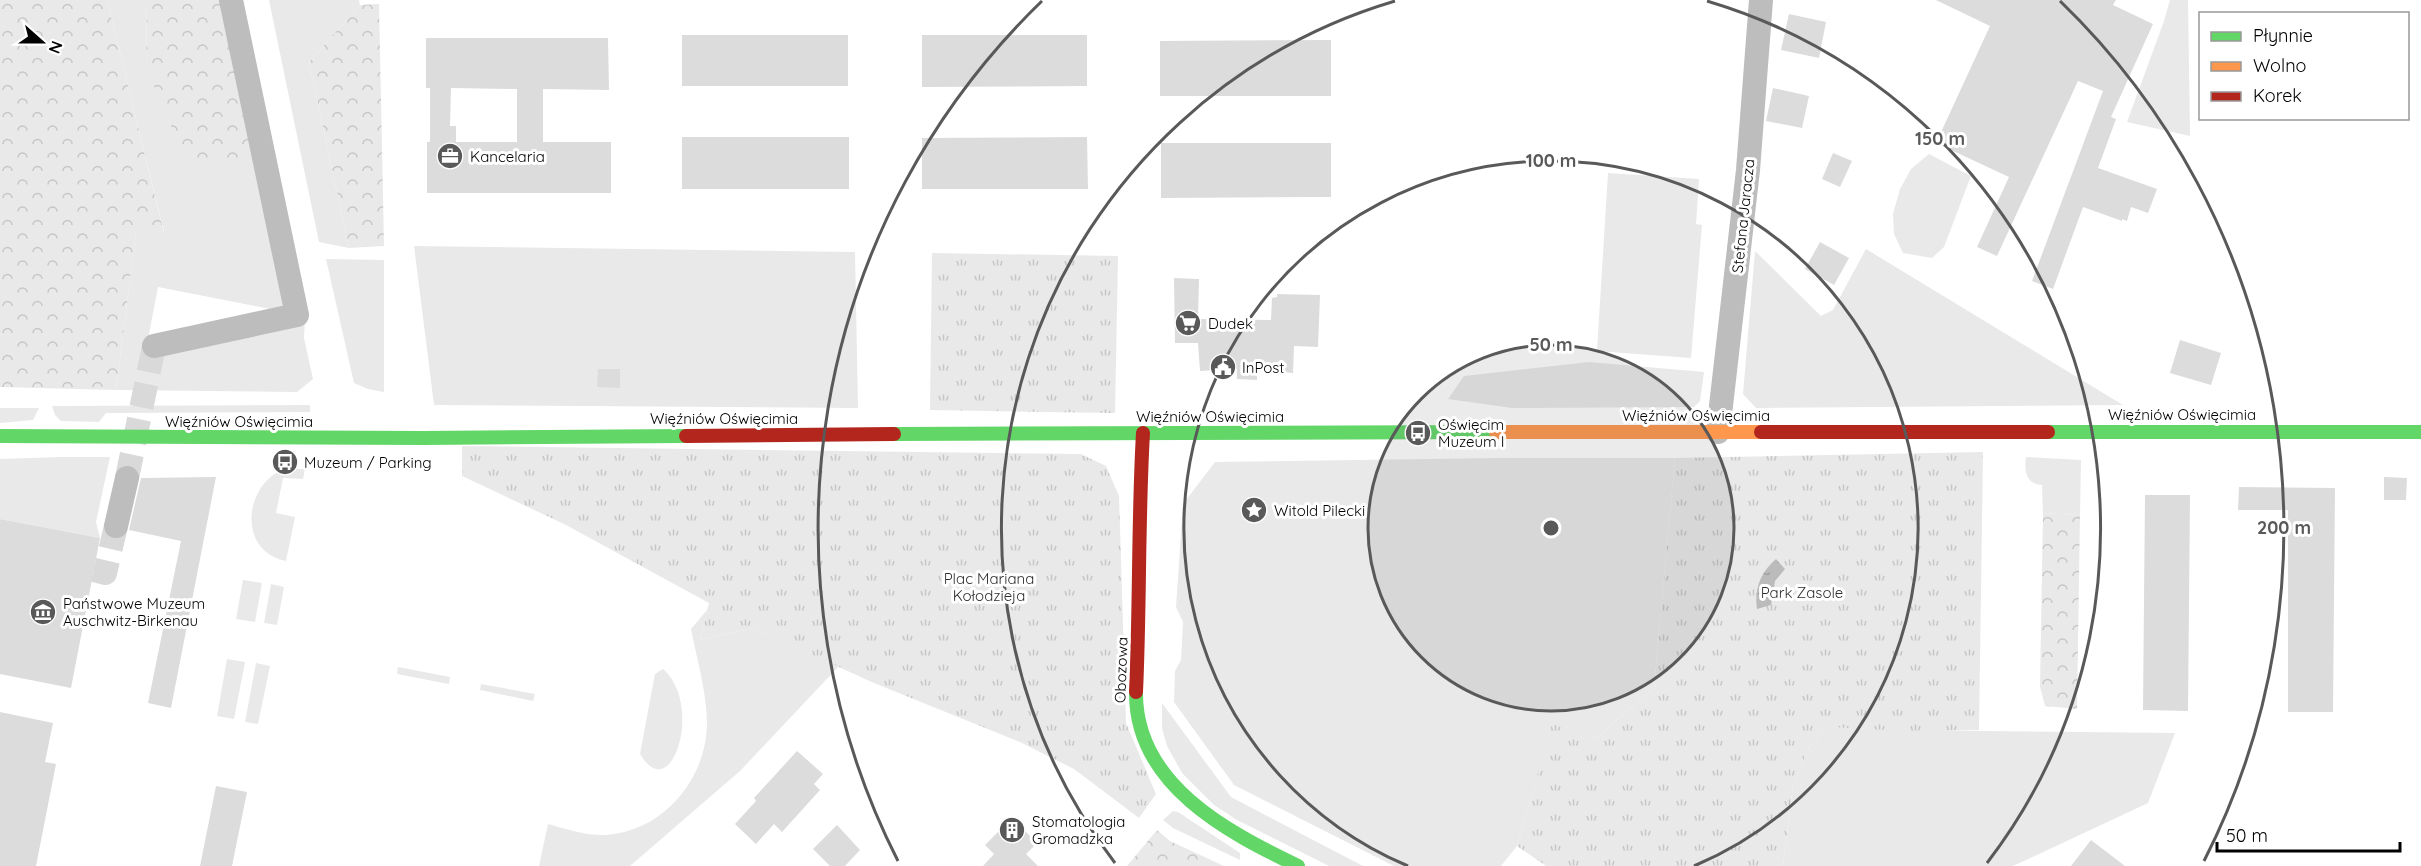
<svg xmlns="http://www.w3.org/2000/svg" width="2421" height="866" viewBox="0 0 2421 866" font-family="Quicksand,sans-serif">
  <defs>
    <pattern id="forest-crowns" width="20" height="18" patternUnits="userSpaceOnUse" patternTransform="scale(1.5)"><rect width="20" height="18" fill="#e9e9e9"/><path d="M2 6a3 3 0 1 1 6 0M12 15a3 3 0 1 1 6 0" fill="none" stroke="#c6c6c6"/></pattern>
    <pattern id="park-tufts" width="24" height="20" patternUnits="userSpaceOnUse" patternTransform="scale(1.5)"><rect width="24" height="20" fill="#e9e9e9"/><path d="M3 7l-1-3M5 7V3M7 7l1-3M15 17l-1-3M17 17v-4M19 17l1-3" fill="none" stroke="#c6c6c6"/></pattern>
    <pattern id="water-ripples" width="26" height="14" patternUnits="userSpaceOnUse" patternTransform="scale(1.5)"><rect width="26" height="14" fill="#bbb"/><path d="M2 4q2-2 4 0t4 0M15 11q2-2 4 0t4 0" fill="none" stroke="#9f9f9f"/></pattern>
  </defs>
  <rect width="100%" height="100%" fill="#fff"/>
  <path fill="#e9e9e9" d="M107,0H147L146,68L258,167L291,313L158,287L145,355L305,319L304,338L313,379L297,392L116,390L136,232H164Z
    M269,0H359L360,5L309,62L349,248L319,242Z
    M2170,0H2188L2190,136L2127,122L2164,21Z
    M1929,154L1971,176L1944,247L1932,258L1903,253L1894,234L1893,214L1900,189L1911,169Z
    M1608,173L1699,179L1696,224L1702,225L1691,358L1597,351Z
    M414,246L855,252L858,408L434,405Z
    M1866,249L2123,405L1756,408L1743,394L1755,251L1821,316L1833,310Z
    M326,259L384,260V392L368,389L354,383Z
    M1589,362L1704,372L1700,401L1694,407L1512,408L1448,399L1464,376Z
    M310,405V412L106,413L99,422L61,421L55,415L52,406Z
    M0,408H39L33,420L0,423Z
    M61,457H110L96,522L100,538L0,519V459Z
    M2026,457L2081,460L2080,515L2043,513L2042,485C2026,484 2024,471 2026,457Z
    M1500,458H1675L1654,688L1595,739L1552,725L1517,846L1501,866H1394L1234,785L1174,702L1175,671L1181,660L1183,622L1176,607L1183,504L1215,462Z
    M283,469H305L303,479L283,478L276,513L295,517L286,561C237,551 244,486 283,469Z
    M243,580L262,583L255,622L236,619Z
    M271,584L284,587L277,625L264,623Z
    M709,603L700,640L753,628L839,666L740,771L630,866H539L548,824C566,829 586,836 606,835C663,831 706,780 707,724C707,693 697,660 691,629L707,610Z
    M227,659L245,662L234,719L217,716Z
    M256,663L270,666L258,724L245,722Z
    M398,667L450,677L449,684L397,674Z
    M663,669C704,704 672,808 640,754L655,674Z
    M481,684L535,694L533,701L480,690Z
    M1162,703L1231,797L1363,866H1329L1237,820L1214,805L1182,773L1167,746L1162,728Z
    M1827,727C1943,732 2059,731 2175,733L2148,803L2013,866H1783L1793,786L1809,747Z
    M1173,811L1178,812L1240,853V860L1173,828L1163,820Z"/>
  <path fill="url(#forest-crowns)" d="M0,0H107L164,233L136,232L116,390L0,387Z
    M147,0H223L258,167L185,158L146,68Z
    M379,4L384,246L349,248L309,62L360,5Z
    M2043,513L2080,515L2077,709L2045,706L2040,687Z
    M1157,830L1170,841L1224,866H1127Z"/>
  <path fill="url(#park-tufts)" d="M932,253L1118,256L1115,413L930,410Z
    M462,446L1081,454L1106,466L1119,496L1126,723L1156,794L1139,818L1074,769L1020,742L874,683L753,628L700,640L709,603L566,525L462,476Z
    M1983,452L1979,730L1907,731L1827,727L1809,747L1793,786L1783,866H1546L1517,846L1552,724L1595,739L1654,688L1675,458Z"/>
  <path fill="url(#water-ripples)" d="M1776,559L1785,569L1775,581L1771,605L1757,609C1754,588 1761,572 1776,559Z"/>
  <path fill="#dcdcdc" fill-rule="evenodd" d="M1936,0H2116L2113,5L2153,24L2111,117L2116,119L2098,168L2157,189L2148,213L2131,207L2127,221L2122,219V221L2083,207L2053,289L2032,281L2103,91L2078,81L1997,256L1977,247L2009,177L1936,143L1990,26Z
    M1789,14L1826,22L1819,58L1781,50Z
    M682,35H848V86H682Z
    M922,35H1087V86L922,87Z
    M426,38H608L609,90L543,89V142H611V193H427V142H430V88H426ZM451,88L517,89V142H456V126H450Z
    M1331,40V96H1160V41Z
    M1773,88L1809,96L1802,128L1766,121Z
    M682,137H849V189H682Z
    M1087,137L1088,189H922V138Z
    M1161,143H1331V197L1161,198Z
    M1833,153L1852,161L1840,187L1822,179Z
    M1820,242L1849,258L1834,285L1805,269Z
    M1174,278L1199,279L1198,319L1271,320L1272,298L1277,297V294L1320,295L1318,347L1294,346L1293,373L1257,370V380L1237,379V369L1200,371L1198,343H1175Z
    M2180,340L2221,353L2211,385L2170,373Z
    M598,369H620V388L597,387Z
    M216,477L171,708L148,703L181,541L129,530L141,478Z
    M2384,477L2407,478L2406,500H2384Z
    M2239,487L2335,488L2333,712H2288V510H2238Z
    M2145,495H2190L2188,711L2143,710Z
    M0,519L100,538L71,688L0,674Z
    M0,712L53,723L45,762L56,764L36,866H0Z
    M797,751L823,774L814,784L820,790L782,832L774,824L756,844L735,824L756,801L754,798Z
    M216,786L247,792L232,866H200Z
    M1012,818L1037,843L1026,854L1038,866H983L994,854L985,845Z
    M837,825L860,850L845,866H830L813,849Z
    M2091,840L2125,866H2071Z"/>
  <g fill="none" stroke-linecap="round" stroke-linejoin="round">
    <path stroke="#d9d9d9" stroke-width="24" stroke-dasharray="24 12" stroke-linecap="butt" d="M127,478L154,346
      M94,570L105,573L116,526"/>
    <path stroke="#bdbdbd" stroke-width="24" d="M154,346L297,315L231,0
      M1718,432L1748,170L1761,0
      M116,526L127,478"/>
    <path stroke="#63d668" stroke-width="14" d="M2048,432H2421
      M894,434L1496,432
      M0,436L423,438L686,436
      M1136,692C1135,784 1227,832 1298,866"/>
    <path stroke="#ff974d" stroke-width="14" d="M1496,432H1761"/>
    <path stroke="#b3261e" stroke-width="14" d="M1761,432H2048
      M686,436L894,434
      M1136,692C1140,606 1138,519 1143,433"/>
  </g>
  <circle cx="1551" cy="528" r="183" fill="#595959" fill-opacity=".12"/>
  <g fill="none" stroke="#595959" stroke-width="3">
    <circle cx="1551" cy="528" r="183"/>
    <path d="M1408 866A367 367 0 1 1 1694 866"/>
    <path d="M1115 863A550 550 0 0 1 1395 1M1707 1A550 550 0 0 1 1987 863"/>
    <path d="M898 861A733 733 0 0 1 1042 1M2060 1A733 733 0 0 1 2204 861"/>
  </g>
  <defs>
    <g id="office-disc" transform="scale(1.35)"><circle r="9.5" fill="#595959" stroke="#fff"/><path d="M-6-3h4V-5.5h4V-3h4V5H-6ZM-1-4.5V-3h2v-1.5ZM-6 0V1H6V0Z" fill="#fff"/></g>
    <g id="supermarket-disc" transform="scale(1.35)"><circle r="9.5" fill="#595959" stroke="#fff"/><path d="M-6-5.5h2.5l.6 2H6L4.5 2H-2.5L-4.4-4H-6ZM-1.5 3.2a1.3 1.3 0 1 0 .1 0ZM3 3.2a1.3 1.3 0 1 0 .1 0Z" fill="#fff"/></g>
    <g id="civic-disc" transform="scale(1.35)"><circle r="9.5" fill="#595959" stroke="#fff"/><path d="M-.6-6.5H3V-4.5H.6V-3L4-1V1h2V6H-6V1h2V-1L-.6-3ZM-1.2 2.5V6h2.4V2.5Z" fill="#fff"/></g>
    <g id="bus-disc" transform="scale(1.35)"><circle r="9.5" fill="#595959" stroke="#fff"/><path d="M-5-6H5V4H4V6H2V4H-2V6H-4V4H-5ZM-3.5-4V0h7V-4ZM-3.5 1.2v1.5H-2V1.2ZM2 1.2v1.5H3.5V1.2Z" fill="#fff"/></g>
    <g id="sight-disc" transform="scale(1.35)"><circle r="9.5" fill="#595959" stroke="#fff"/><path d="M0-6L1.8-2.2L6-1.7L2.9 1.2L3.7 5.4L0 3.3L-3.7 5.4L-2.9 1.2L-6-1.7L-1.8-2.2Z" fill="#fff"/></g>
    <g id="museum-disc" transform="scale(1.35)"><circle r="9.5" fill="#595959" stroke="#fff"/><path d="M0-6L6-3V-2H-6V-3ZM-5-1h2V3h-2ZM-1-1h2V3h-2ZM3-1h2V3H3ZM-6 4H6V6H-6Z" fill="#fff"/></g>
    <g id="building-disc" transform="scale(1.35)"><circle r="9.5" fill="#595959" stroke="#fff"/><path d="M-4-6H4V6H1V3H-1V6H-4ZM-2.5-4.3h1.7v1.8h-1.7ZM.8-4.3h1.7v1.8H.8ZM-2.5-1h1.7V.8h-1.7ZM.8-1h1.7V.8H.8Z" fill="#fff"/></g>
  </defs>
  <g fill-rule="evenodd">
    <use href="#office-disc" x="450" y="156"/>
    <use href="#supermarket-disc" x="1188" y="323"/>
    <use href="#civic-disc" x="1223" y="367"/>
    <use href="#bus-disc" x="1418" y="433"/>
    <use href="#bus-disc" x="285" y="462"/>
    <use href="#sight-disc" x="1254" y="510"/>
    <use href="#museum-disc" x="43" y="612"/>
    <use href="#building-disc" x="1012" y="830"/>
  </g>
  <g text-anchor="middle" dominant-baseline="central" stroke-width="6" stroke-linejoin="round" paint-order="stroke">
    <g font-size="15" fill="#000" stroke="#fff" text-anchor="start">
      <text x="470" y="156">Kancelaria</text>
      <text x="1208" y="323">Dudek</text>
      <text x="1242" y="367">InPost</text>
      <text x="1438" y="424">Oświęcim<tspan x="1438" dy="17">Muzeum I</tspan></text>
      <text x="304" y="462">Muzeum / Parking</text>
      <text x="1274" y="510">Witold Pilecki</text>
      <text x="63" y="603">Państwowe Muzeum<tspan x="63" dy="17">Auschwitz-Birkenau</tspan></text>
      <text x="1032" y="821">Stomatologia<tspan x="1032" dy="17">Gromadzka</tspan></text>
    </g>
    <g font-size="15" fill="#000" stroke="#fff">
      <text transform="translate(1743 216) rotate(-84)">Stefana Jaracza</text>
      <text x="2182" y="414">Więźniów Oświęcimia</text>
      <text x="1696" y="415">Więźniów Oświęcimia</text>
      <text x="1210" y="416">Więźniów Oświęcimia</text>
      <text x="724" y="418">Więźniów Oświęcimia</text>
      <text x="239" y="421">Więźniów Oświęcimia</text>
      <text transform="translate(1121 670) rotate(-88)">Obozowa</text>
    </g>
    <g font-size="15" fill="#2e2e2e" stroke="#fff">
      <text x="989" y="578">Plac Mariana<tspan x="989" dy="17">Kołodzieja</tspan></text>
      <text x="1802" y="592">Park Zasole</text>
    </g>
  </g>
  <circle cx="1551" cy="528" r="9" fill="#595959" stroke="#fff" stroke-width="3"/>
  <g font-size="18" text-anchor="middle" font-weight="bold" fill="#595959" stroke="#fff" stroke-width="6" stroke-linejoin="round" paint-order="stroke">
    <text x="1940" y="145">150 m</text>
    <text x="1551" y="167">100 m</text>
    <text x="1551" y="351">50 m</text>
    <text x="2284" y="534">200 m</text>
  </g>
  <rect x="2199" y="12" width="210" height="108" fill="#ffffff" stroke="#999999" stroke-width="1.5"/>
  <rect x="2211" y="32" width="30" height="9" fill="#63d668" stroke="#999999" stroke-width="1.5"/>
  <text x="2253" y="42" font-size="18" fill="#000000">Płynnie</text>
  <rect x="2211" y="62" width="30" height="9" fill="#ff974d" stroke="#999999" stroke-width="1.5"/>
  <text x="2253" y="72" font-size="18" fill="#000000">Wolno</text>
  <rect x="2211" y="92" width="30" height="9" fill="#b3261e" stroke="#999999" stroke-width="1.5"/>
  <text x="2253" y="102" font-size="18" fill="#000000">Korek</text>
  <g transform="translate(42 42) rotate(111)" stroke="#ffffff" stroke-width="4.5" paint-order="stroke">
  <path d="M0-4.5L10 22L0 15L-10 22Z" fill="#000000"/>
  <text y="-9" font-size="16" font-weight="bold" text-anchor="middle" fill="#000000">N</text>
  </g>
  <path d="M2217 842v9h183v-9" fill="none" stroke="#000000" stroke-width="3"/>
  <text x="2226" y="842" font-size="18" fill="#000000" stroke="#ffffff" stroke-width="4.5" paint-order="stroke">50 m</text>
</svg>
